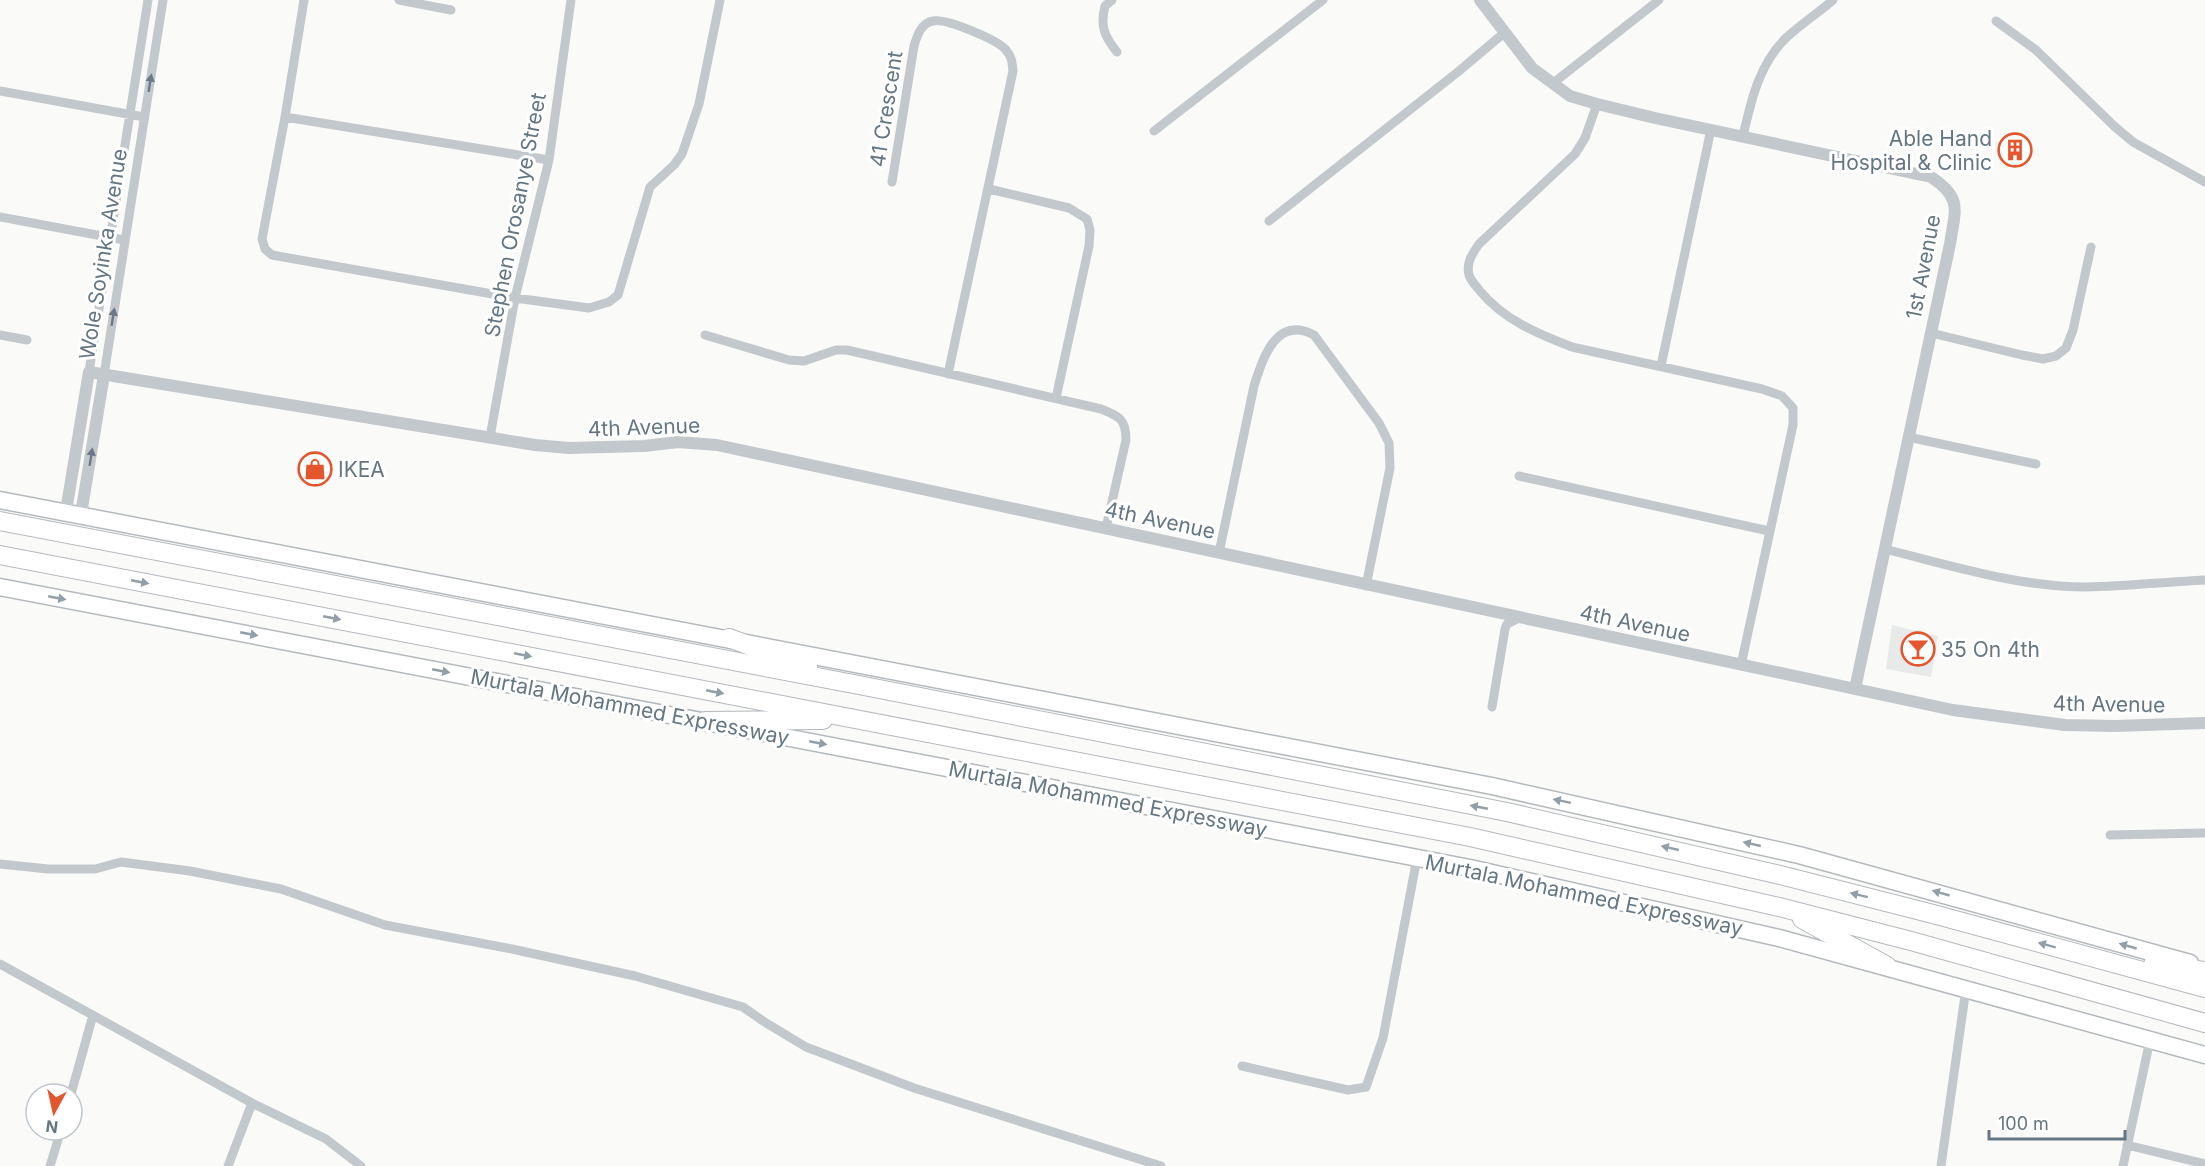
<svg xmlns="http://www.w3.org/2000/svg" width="2205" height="1166" viewBox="0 0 2205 1166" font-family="Inter,sans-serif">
  <rect width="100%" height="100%" fill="#fafaf8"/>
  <path fill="#e8e9e9" d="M1892,625L1938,636L1931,677L1886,669Z"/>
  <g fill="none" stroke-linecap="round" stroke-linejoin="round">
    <g stroke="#b4b9bd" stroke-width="19">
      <path id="trunk" d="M0,500L1492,786L1799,855L2190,963
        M0,587L1470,868L1779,938L2205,1055"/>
    </g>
    <g stroke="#b4b9bd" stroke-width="20">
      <path id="motorway" d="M0,521L864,686L1507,812L1780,875L1933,914L2205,988
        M0,555L1470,837L1779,907L1911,941L2205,1023
        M729,638L808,667
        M705,721L823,720
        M1802,919L1887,966
        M2153,964L2205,971"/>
    </g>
    <path stroke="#c3c8cc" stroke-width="9" d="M304,0L285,117L262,239L265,249L272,255L515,298L589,308L609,302L618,295L650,187L674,165L682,154L699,104L720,0
      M399,0L451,10
      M1112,0L1105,6C1100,26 1104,36 1117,52
      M1996,21L2036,50L2114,126L2133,142L2205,182
      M1552,84L1659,0
      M0,91L144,117
      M1597,104L1585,138L1575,154L1479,244C1472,254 1466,263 1469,275C1471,281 1476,286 1480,291C1504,320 1538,334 1572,347L1762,389L1782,396L1793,408V425L1741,665
      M285,117L549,160
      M1154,131L1323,0
      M1743,136C1751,101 1759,64 1786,38C1800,25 1818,13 1833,0
      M892,182L914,46C917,36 921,23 933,21C946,18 998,40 1006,50C1012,57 1012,62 1013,71L948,374
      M989,189L1069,208L1087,219L1090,230L1089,246L1056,398
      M0,217L124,240
      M1269,221L1459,71L1504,33
      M1931,333L2022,355L2043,359L2056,356L2066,348L2073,330L2091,247
      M0,335L27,340
      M705,335L789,360L804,361L836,350H847L1101,409C1119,416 1126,419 1126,440L1106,528
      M1661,366L1711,129
      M89,372L148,0
      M104,375L163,0
      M490,437L515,298L549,160L571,0
      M1908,437L2036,464
      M1519,476L1769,531
      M1884,549C1950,565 2018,587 2086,587C2126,586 2166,582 2205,580
      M1219,553L1254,386C1263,358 1276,315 1314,335L1379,423L1389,443L1390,468L1366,586
      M1492,707L1505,629L1507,624L1519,618
      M2110,835L2205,833
      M0,864L48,869H95L121,862L190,871L281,889L385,925L512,949L635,976L743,1007L763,1021L806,1047L914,1088L1161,1166
      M0,964L252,1103L228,1166
      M1242,1066L1348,1090L1366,1087L1383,1038L1417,858
      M71,1094L93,1015
      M252,1103L326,1139L361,1166
      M2127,1145L2205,1164
      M50,1166L61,1130
      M1941,1166L1966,988
      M2123,1166L2150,1040"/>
    <path stroke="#c3c8cc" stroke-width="12" d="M1480,0L1532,68L1570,96L1597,104L1655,118L1931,177C1963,198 1955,210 1950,244L1855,689
      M66,511L89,372L535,445L569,448L644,446L678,442L717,445L1953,710L2065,725L2115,726L2205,723
      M81,514L104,375"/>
    <use href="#trunk" stroke="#fff" stroke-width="16"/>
    <use href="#motorway" stroke="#fff" stroke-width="18"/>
  </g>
  <defs><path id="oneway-solid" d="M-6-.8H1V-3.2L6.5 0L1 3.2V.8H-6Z" transform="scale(1.5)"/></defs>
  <g fill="#6a7a87">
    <use href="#oneway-solid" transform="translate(150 83) rotate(-81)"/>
    <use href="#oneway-solid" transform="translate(113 317) rotate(-81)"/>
    <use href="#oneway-solid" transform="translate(91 457) rotate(-81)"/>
  </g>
  <g fill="#939fa8">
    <use href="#oneway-solid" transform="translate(140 582) rotate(11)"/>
    <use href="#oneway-solid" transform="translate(57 598) rotate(11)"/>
    <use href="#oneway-solid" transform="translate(332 618) rotate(11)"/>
    <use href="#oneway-solid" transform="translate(249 634) rotate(11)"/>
    <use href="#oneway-solid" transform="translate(523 655) rotate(11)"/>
    <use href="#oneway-solid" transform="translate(441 671) rotate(11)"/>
    <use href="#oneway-solid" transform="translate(715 692) rotate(11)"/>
    <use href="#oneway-solid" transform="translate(818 743) rotate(11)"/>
    <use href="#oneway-solid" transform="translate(1562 801) rotate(-168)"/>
    <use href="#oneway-solid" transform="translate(1479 807) rotate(-169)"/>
    <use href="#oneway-solid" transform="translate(1752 844) rotate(-167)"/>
    <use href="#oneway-solid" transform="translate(1670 848) rotate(-167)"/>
    <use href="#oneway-solid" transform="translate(1941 893) rotate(-164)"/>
    <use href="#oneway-solid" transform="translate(1859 895) rotate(-166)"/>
    <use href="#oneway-solid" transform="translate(2047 945) rotate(-165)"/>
    <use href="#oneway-solid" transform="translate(2128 946) rotate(-164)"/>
  </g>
  <defs>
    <g id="building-ring" transform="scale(1.725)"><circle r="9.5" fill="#fff" stroke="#e4572e" stroke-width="1.5"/><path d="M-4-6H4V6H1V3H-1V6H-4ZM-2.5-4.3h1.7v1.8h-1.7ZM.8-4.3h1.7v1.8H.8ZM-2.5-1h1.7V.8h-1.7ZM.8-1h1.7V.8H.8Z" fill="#e4572e"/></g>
    <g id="shop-ring" transform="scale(1.725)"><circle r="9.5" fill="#fff" stroke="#e4572e" stroke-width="1.5"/><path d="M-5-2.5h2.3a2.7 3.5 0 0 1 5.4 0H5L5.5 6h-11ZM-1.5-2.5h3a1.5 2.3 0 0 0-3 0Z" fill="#e4572e"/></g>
    <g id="bar-ring" transform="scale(1.725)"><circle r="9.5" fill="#fff" stroke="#e4572e" stroke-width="1.5"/><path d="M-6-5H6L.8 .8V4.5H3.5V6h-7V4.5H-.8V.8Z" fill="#e4572e"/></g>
  </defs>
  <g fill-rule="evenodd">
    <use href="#building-ring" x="2015" y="150"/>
    <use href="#shop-ring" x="315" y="469"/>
    <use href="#bar-ring" x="1918" y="649"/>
  </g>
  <g text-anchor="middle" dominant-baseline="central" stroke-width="6" stroke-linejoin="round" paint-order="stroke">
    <g font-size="21" fill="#657683" stroke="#fff">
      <text transform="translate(886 109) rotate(-81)">41 Crescent</text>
      <text transform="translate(515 215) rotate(-79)">Stephen Orosanye Street</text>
      <text transform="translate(103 254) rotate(-81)">Wole Soyinka Avenue</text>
      <text transform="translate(1923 267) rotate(-79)">1st Avenue</text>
      <text transform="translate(644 427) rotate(-2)">4th Avenue</text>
      <text transform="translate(1160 520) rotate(12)">4th Avenue</text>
      <text transform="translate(1635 623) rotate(12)">4th Avenue</text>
      <text transform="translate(2109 704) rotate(1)">4th Avenue</text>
      <text transform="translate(630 707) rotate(11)">Murtala Mohammed Expressway</text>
      <text transform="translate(1108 799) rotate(11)">Murtala Mohammed Expressway</text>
      <text transform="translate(1584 895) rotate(12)">Murtala Mohammed Expressway</text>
    </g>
    <g font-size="21" fill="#657683" stroke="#fff" text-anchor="start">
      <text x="1992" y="138" text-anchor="end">Able Hand<tspan x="1992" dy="24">Hospital &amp; Clinic</tspan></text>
      <text x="338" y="469">IKEA</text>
      <text x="1941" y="649">35 On 4th</text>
    </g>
  </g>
  <g transform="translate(54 1112) rotate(188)"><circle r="28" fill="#ffffff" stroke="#c1c8cd" stroke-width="1.5"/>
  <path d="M0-4.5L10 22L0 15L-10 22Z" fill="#e4572e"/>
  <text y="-9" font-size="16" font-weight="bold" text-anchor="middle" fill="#657683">N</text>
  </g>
  <path d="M1989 1130v9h136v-9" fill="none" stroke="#657683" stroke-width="3"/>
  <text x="1998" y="1130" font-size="18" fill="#657683" stroke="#ffffff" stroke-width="4.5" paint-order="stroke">100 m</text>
</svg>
